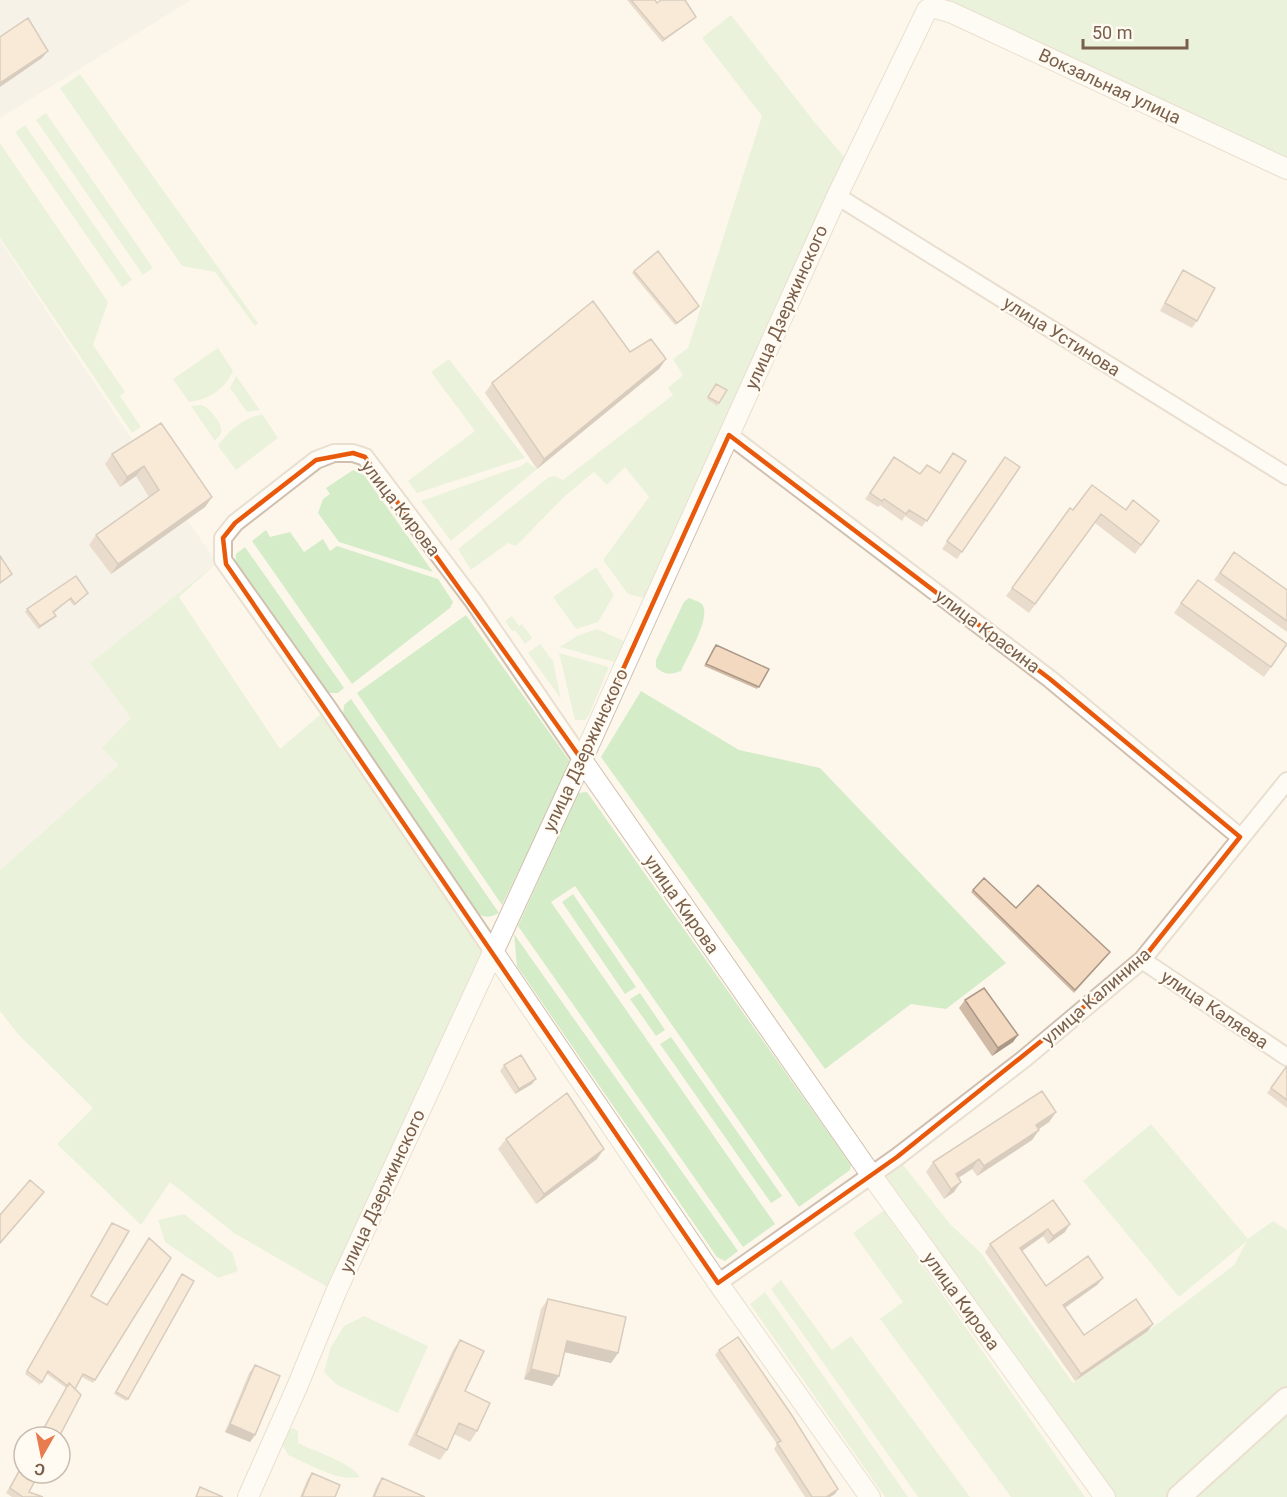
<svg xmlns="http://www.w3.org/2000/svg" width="1287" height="1497" viewBox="0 0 1287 1497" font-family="Roboto,sans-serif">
  <rect width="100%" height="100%" fill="#fdf7eb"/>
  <path fill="#efeae3" d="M0,0H191L0,118Z
    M0,240L128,434L217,563L90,663L131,718L103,748L120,765L0,870Z"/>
  <path fill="#d4ecc8" d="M935,0H1287V169Z
    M731,15L816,124L848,161L644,598L628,594L603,560L649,497L625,467L607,485L594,472L565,496L516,546L508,543L471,570L458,549L549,477L555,476L563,480L673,395L668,388L683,375L673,359L688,348L762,116L702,38Z
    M80,74L258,323L255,326L215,272L182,266L60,88Z
    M46,113L153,268L143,275L36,120Z
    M25,125L132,280L122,287L15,132Z
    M0,143L108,302L93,345L125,392L120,396L141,427L132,433L0,238Z
    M218,348L233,371C224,390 210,399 189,402L173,379Z
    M449,359L525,458L417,493L408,481L475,431L431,372Z
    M236,376L260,410L247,412L230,388Z
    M202,405C209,408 224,424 221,433C220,436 217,438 215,441L191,406Z
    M262,414L278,438L236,470L218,446C229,430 242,419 262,414Z
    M527,462L537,469L451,541L421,501L521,466Z
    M353,470L364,475L433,572L339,542L318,513L323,499L330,494L326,488Z
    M266,530L270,537L290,532L304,552L323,539L330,551L337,546L438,579L453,602L450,608L352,684L252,541Z
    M245,547L344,688L338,693H326L235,564L236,554Z
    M217,563L179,597L280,749L328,708L492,950L336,1292L234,1233L170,1182L141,1225L57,1144L93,1108L18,1034L0,1011V870L119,765L102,748L131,718L90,663Z
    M596,567L614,595L598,622L576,629L553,597Z
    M689,598C693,600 699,601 702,604C712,617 687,657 681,671C670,675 664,675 656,667V660L684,602Z
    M466,615L571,763L502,905L357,693Z
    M512,616L519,626L522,624L532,638L525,644L515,630L512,631L505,621Z
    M597,629L624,641L614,662L560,647L577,636Z
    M540,644L553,661L561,699L528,653Z
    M559,653L609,667L589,715L585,720H575Z
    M641,691L739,750L820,768L1006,963L946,1009L911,1004L825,1069L601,757Z
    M351,699L499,913C488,919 481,918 472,908L343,717L344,705Z
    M587,792L851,1165L850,1170L799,1207L575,886L551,902L775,1224L743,1247L518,926L578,793Z
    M573,894L636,987L625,994L562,902Z
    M514,934L738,1251L725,1261L717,1257L517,966Z
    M640,993L665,1030L656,1036L630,999Z
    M671,1037L782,1196L771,1203L660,1044Z
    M1151,1124L1248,1239L1273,1221L1287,1230V1497H1105L872,1176L897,1157L950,1224L980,1252L1073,1383L1148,1331L1234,1265L1247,1241L1179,1297L1083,1181Z
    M883,1211H884L1085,1497H1011L880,1319L903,1302L853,1233Z
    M184,1214L232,1252L238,1271L218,1278L165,1242L158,1220Z
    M781,1280L832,1350L851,1336L970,1497H918L771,1289Z
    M765,1292L908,1497H885L750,1304Z
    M364,1316L428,1346L398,1413L337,1385L324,1372L331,1347L344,1326Z
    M293,1428L298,1431V1443C314,1451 352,1463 360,1477C337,1482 309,1464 288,1455L282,1444L288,1431Z"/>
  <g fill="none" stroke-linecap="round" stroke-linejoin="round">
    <g stroke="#d1c0af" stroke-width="20">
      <path id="minor" d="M837,196L1287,476
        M729,435L1050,679L1240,837
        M492,950L328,708L223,560V538L235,523L316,460L334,453H353L365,457L474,602L582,760
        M1142,960L1287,1057
        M718,1283L897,1157L1024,1059L1142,960L1287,781"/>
    </g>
    <g stroke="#d1c0af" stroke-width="22">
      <path id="tertiary" d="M582,760L872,1176L1105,1497
        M492,950L718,1283L870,1497
        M248,1497L297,1387L336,1292L582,760L837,196L927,10L931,7L950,12L978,25L1287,169"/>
    </g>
    <g stroke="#d4c1ad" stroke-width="26">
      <path id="secondary" d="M1179,1497L1287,1399"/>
    </g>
    <use href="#minor" stroke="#fff" stroke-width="16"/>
    <use href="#tertiary" stroke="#fff" stroke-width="20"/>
    <use href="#secondary" stroke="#fff" stroke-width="22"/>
  </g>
  <path fill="#d2bba6" d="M627,0H655L657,3L696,17L694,19L662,42Z
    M1183,270L1197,321L1192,328L1160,311L1178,278Z
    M634,271L699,306L697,309L675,325L632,273Z
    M630,352L666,359L659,369L537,469L485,393L492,383Z
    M716,384L727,390L717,406L707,399Z
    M161,423L212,497L205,507L111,574L89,545L96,535L149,497L136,476L120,487L105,464L112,454Z
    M894,457L920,474L939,473L966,461L922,527L905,516L902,521L880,505L878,507L865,499Z
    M1005,457L1020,467L957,559L942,549Z
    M1070,508L1073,510H1126L1153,530L1135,554L1095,523L1029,613L1006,596Z
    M1234,552L1287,590V632L1214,580Z
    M88,593L74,606L69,600L54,613V618L38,629L25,612L27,609Z
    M1181,603L1287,644L1264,677L1174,613Z
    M714,647L769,669L757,689L704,666Z
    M973,890L1016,908L1108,955L1074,993L971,892Z
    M965,1000L1018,1035L1013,1042L992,1056L959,1008Z
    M504,1065L532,1084L515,1094L500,1071Z
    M1286,1067H1287V1108L1267,1093Z
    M1056,1112L1049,1122L1038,1129L1039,1130L1032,1140L977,1176L972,1169L958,1178L954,1192L944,1199L926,1172L933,1162Z
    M506,1139L597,1159L536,1204L498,1149Z
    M1053,1200L1065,1232L1048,1244L1043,1236L1022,1251L1046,1286L1103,1278L1097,1285L1065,1308L1084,1335L1148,1331L1075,1381L985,1252L990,1244Z
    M112,1223L91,1296L107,1305L171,1258L93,1383L82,1377L75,1389L59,1437H38L66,1388L47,1374L40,1385L25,1374Z
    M182,1274L128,1399L126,1401L114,1394Z
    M548,1299L618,1353L611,1363L564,1352L559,1376L552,1386L524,1379L541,1309Z
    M460,1340L465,1391L477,1431L470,1442L454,1434L447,1450L440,1460L408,1445L453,1350Z
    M719,1350L838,1489L835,1494L830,1497H805L774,1449L777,1444L715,1355Z
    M255,1365V1435L250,1442L225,1432L249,1373Z
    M24,1461V1473L29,1492L43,1497H12L6,1493Z
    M312,1473L335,1497H300L308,1478Z
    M382,1478L425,1497H372L377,1485Z"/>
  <path fill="#ab9887" d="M696,17L694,19L662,42L664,39Z
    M48,51L42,58L0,87V83Z
    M699,306L697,309L675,325L677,323Z
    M666,359L659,369L537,469L544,459Z
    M144,466L136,476L120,487L127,477Z
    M212,497L205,507L111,574L118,564Z
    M56,616L54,618L38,629L40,626Z
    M1018,1035L1013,1042L992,1056L998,1048Z
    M536,1079L532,1084L515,1094L519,1089Z
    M1056,1112L1049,1122L1029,1136L1036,1125Z
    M1039,1130L1032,1140L977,1176L984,1166Z
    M604,1149L597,1159L536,1204L544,1194Z
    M979,1159L972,1169L949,1184L956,1174Z
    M961,1182L954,1192L944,1199L951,1189Z
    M1070,1224L1065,1232L1048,1244L1053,1236Z
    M1048,1229L1043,1236L1015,1256L1020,1248Z
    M1103,1278L1097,1285L1057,1313L1063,1305Z
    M1153,1324L1148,1331L1075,1381L1081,1374Z
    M567,1341L618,1353L611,1363L560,1351Z
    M531,1369L559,1376L552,1386L524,1379Z
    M230,1424L255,1435L250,1442L225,1432Z
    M838,1489L835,1494L830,1497H826Z"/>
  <path fill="#f4d9c1" stroke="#ab9887" stroke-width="1.5" d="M631,0H655L657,3L661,0H685L696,17L664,39Z
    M28,18L48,51L0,83V37Z
    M658,251L699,306L677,323L634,271Z
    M1183,270L1215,288L1197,321L1165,303Z
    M593,301L630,352L651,339L666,359L544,459L492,383Z
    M716,384L727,390L719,403L708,397Z
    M161,423L212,497L118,564L96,535L159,490L144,466L127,477L112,454Z
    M953,453L966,461L927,521L909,510L906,514L884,499L882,501L870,493L894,457L920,474L927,465L940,473Z
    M1005,457L1020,467L962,552L947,541Z
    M1092,485L1126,510L1133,500L1159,521L1141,545L1101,514L1035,604L1012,588L1070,508L1073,510Z
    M1234,552L1287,590V621L1220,573Z
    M0,556L12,574L0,583Z
    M76,576L88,593L75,604L71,598L53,612L56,616L40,626L27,609Z
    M1198,580L1287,644L1271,667L1181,603Z
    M716,645L769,669L759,687L706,664Z
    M984,878L1016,908L1038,885L1110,952L1075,990L973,890Z
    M984,988L1018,1035L998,1048L965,1000Z
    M521,1055L536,1079L519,1089L504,1065Z
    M1286,1067H1287V1100L1271,1088Z
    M1042,1091L1056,1112L1036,1125L1039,1130L984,1166L979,1159L956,1174L961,1182L951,1189L933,1162Z
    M567,1093L604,1149L544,1194L506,1139Z
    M30,1180L44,1192L0,1243V1215Z
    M1053,1200L1070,1224L1053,1236L1048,1229L1020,1248L1046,1286L1088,1256L1103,1278L1063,1305L1084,1335L1136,1299L1153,1324L1081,1374L990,1244Z
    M112,1223L129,1231L91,1296L107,1305L149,1238L171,1258L95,1380L83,1374L75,1389L69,1383L68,1386L48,1371L42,1382L27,1371Z
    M182,1274L194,1281L128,1399L116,1392Z
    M548,1299L626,1317L618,1353L567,1341L559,1376L531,1369Z
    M738,1337L791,1414L838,1489L826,1497H812L777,1443L781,1441L719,1350Z
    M460,1340L484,1351L465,1391L490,1403L477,1431L459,1423L447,1450L416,1435Z
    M255,1365L280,1376L255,1435L230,1424Z
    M69,1383L81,1395L59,1437H39Z
    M24,1462V1473H39L29,1492L43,1497H23L10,1488Z
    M312,1473L340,1485L335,1497H302Z
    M382,1478L425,1497H374Z
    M200,1487L223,1497H196Z"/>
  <path d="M0 0H1287V1497H0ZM729,435L1050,679L1240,837L1142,960L897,1157L718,1283L226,564L223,538L235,523L316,460L353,453L365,457L582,760Z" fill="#fdf7eb" fill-opacity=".55" fill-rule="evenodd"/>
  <path fill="none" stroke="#e8590c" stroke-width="4.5" stroke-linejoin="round" d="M729,435L1050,679L1240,837L1142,960L897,1157L718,1283L226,564L223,538L235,523L316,460L353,453L365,457L582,760Z"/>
  <g text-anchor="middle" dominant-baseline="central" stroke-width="4.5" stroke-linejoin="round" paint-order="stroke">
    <g font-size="18" fill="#7a604c" stroke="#fffbf2">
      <text transform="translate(1110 86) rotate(25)">Вокзальная улица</text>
      <text transform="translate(786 307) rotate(-66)">улица Дзержинского</text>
      <text transform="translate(1062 336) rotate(32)">улица Устинова</text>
      <text transform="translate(401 508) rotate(52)">улица Кирова</text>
      <text transform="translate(988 631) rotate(37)">улица Красина</text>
      <text transform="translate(585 750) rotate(-65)">улица Дзержинского</text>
      <text transform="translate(682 904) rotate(55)">улица Кирова</text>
      <text transform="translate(1096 996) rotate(-41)">улица Калинина</text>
      <text transform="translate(1215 1009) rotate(34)">улица Каляева</text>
      <text transform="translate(382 1191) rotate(-65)">улица Дзержинского</text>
      <text transform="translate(962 1301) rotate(54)">улица Кирова</text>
    </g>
  </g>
  <g transform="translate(42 1455) rotate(189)"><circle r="28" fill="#fffbf2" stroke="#cabdb0" stroke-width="1.5"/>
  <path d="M0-4.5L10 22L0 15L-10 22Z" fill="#e97c4e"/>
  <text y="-9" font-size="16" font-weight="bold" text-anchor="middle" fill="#7a604c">С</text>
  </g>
  <path d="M1083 39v9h104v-9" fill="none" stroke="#7a604c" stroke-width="3"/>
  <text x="1092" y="39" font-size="18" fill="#7a604c" stroke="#fffbf2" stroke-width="4.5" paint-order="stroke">50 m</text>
</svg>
